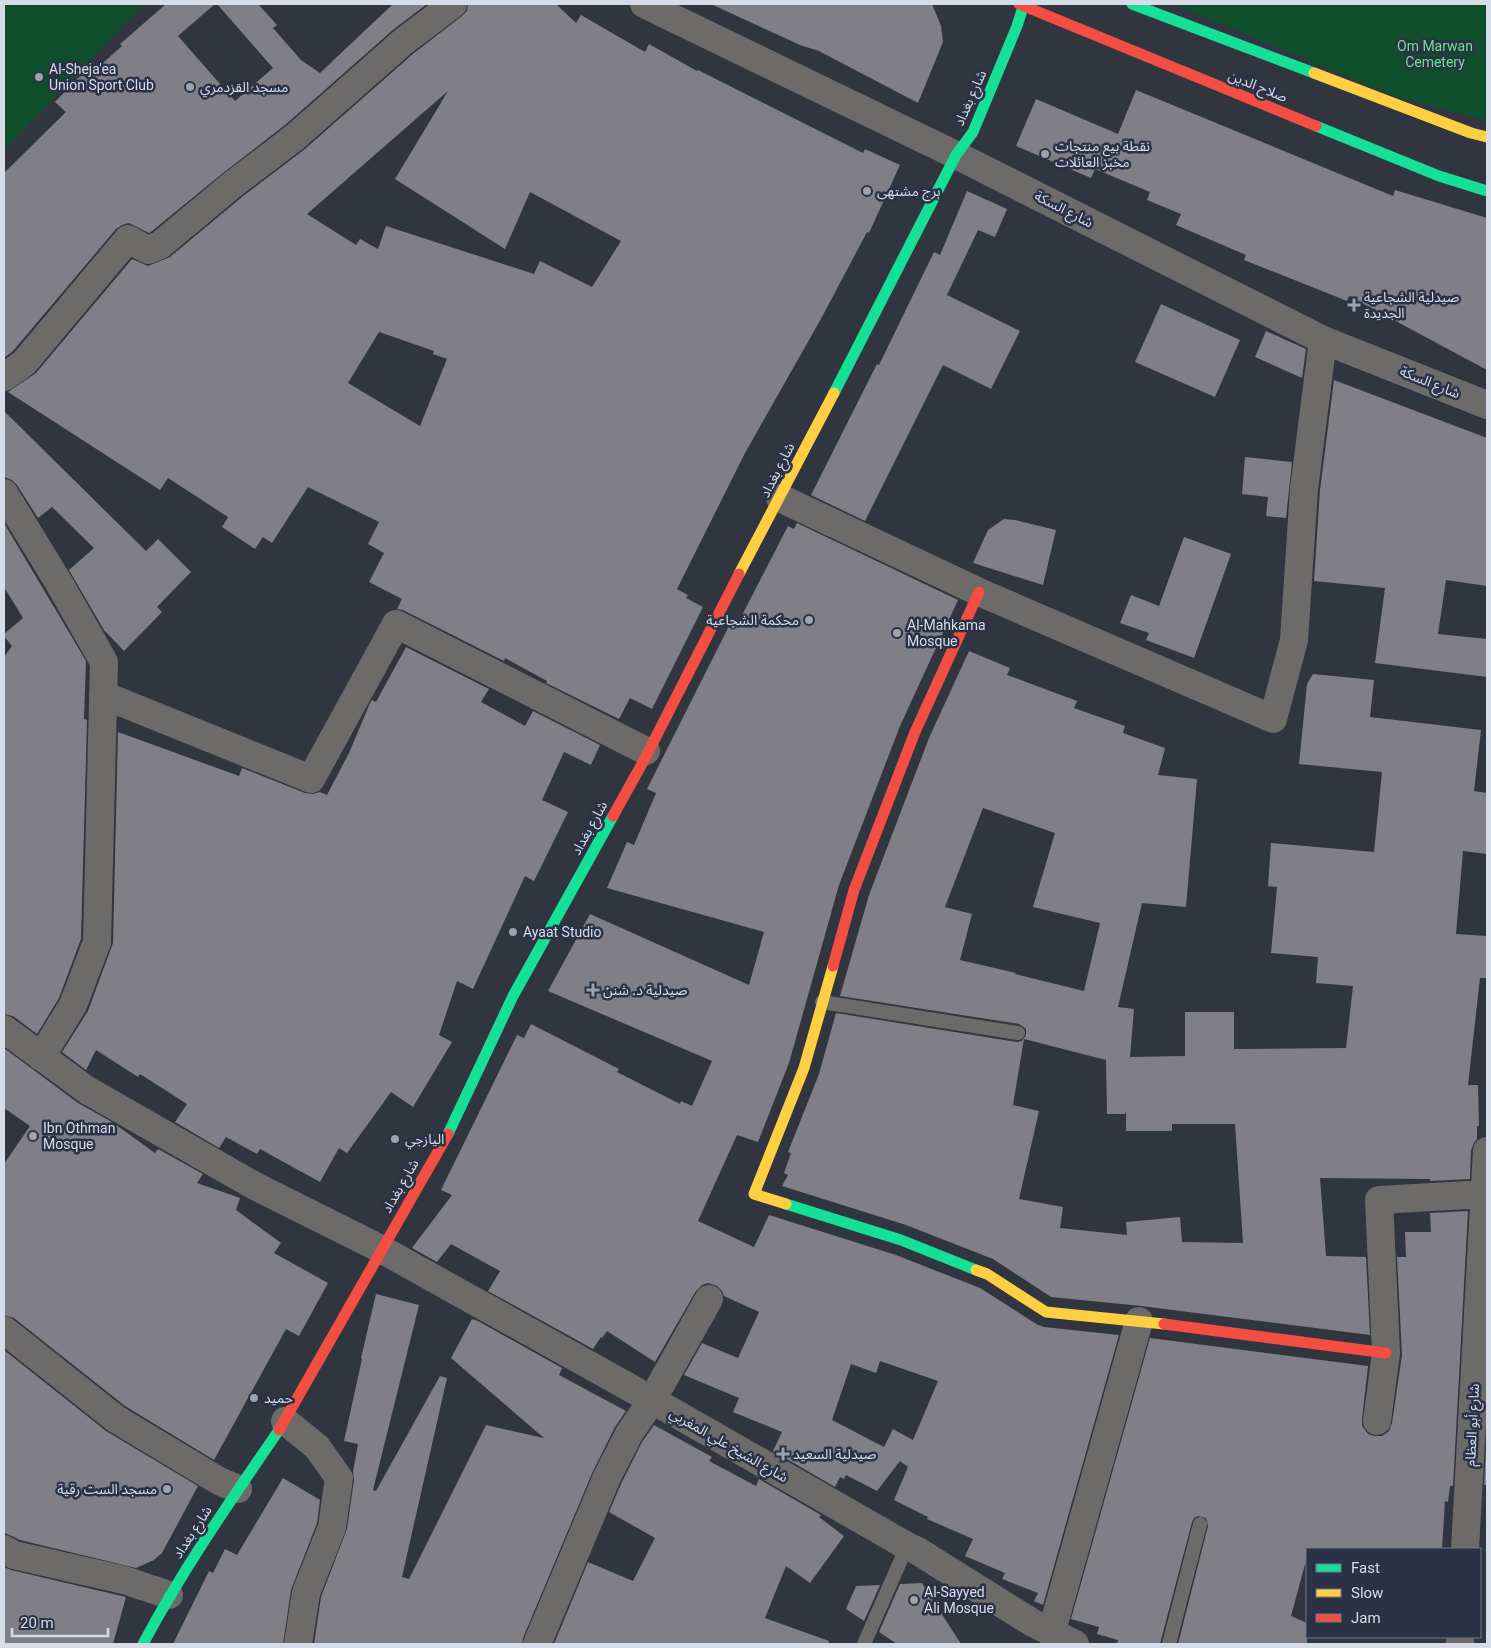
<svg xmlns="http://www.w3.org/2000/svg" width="1491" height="1648" viewBox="0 0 1491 1648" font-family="Roboto,'Noto Sans Arabic',sans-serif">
  <rect width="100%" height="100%" fill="#313540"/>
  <path fill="#0e4e2b" d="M4,4H144L4,150Z
    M1174,4H1487V121L1393,96Z"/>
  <path fill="#807e86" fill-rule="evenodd" d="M166,4H215L178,36L235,101L273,68L217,4H258L277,25L273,28L301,60L320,73L393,4H427L394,29L285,125L223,173L152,231L149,233L129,223L122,225L116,229L13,351L4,358V173L66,112L55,102L82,74L86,78L122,46L120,44Z
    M468,4H556L576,23L581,15L645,52L649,44L697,71L698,70L863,153L865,149L900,165L869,233L867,232L822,317L745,453L677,589L688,595L686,598L703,607L652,709L630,698L619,719L546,683L547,681L505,658L504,661L403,610L397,609L402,599L369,582L384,553L368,544L379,522L308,487L272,543L263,537L255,549L222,527L228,517L168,478L160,490L8,392L36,373L132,259L148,266L170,257L242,197L305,149L414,53L462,16L467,11ZM448,91L395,179L505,249L530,192L621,241L592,287L540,261L534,274L386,226L378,249L360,239L356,245L307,214ZM379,332L434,351L433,354L447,359L420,426L348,383Z
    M711,4H932L941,26L943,42L918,103L819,51L800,45Z
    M1136,90L1393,196L1395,190L1487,218V370L1349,296L1347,301L1244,260L1246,255L1176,225L1181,214L1147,200L1150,192L1095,169L1091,178L1016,146L1036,99L1118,134Z
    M967,191L1007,209L995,237L978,230L947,295L1020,331L991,389L943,365L865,521L811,495L877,364L879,365L934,252L940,255Z
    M1161,304L1240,340L1215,397L1135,362Z
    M1266,331L1306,349L1302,378L1255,357Z
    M1334,380L1487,438V586L1446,580L1438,634L1487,639V677L1375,663L1385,588L1314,581L1320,490Z
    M4,411L146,551L158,539L191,572L157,607L162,612L124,651L104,630L69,570L94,548L52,507L38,518L17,485L12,480L4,477Z
    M1245,457L1292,462L1286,518L1266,516L1268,497L1242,494Z
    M1004,519L1015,520L1056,530L1043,585L973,563L988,530Z
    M4,523L86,661L84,719L87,720L81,939L59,998L37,1034L13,1016L4,1014V657L12,646L4,636V634L23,618L4,587Z
    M797,523L958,600L900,726L839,885L789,1063L758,1142L737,1135L698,1221L754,1247L769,1215L896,1255L980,1288L1038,1325L1044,1327L1119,1335L1043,1605L1034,1601L1038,1593L1002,1579L1005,1573L965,1556L973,1539L927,1519L928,1517L894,1500L908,1467L900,1461L877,1491L846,1475L844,1479L840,1477L835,1487L773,1451L782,1432L733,1412L739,1398L684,1375L702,1343L738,1358L759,1312L724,1296L722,1291L717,1286L708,1283L702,1285L696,1291L655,1362L607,1331L602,1338L601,1337L593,1349L488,1291L500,1271L451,1244L437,1262L412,1248L452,1195L441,1190L517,1035L524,1038L531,1024L619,1069L617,1072L680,1104L681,1101L692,1106L712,1061L548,991L590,914L749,985L764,932L607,888L627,842L634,845L656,793L647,789L651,781L731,622L737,625L788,526L794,529ZM880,1361L938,1381L913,1440L893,1429L884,1447L832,1420L851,1364L876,1373Z
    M1184,537L1231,554L1194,658L1146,640L1149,633L1120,623L1131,595L1159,606Z
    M406,647L489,689L481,702L525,726L533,711L600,745L591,765L564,752L542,800L568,812L534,881L525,876L473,989L457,981L439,1035L452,1042L413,1107L391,1092L347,1153L339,1148L320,1182L260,1149L257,1154L226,1137L219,1148L175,1122L187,1104L140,1074L138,1077L96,1050L86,1070L62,1052L88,1011L113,943L118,732L239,776L242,768L305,793L313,794L320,792L327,795L349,753L370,703L372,700L376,702Z
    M969,651L1010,668L1007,675L1077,701L1074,708L1125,726L1123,733L1165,748L1158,775L1197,779L1186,907L1142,903L1118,1007L1134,1009L1130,1057L1185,1056V1012H1234V1049L1346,1048L1353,986L1316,983L1318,957L1271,953L1277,887L1268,886L1271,843L1374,852L1382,772L1299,764L1307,684L1313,674L1374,680L1370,717L1481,730L1474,791L1487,793V854L1463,851L1456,934L1487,936V978H1480L1468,1085H1478L1479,1126H1477V1139L1474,1143L1471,1150L1470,1179L1430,1181V1179L1320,1178L1326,1256L1366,1257L1370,1335L1141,1306L1051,1297L993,1259L906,1225L782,1186L788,1175L784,1173L791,1153L788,1152L819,1074L836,1013L1017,1042L1022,1041L1026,1035V1029L1019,1024L840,996L869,895L929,738ZM983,808L1055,833L1033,907L1100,923L1084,991L1015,974L1016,973L960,960L972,914L945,907ZM1024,1039L1106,1060L1107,1114H1125L1126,1111V1131H1172V1124H1235L1243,1243L1182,1242L1180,1217L1126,1222L1127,1235L1060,1228L1063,1207L1019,1199L1039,1111L1013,1105Z
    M4,1048L78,1103L112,1122L155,1153L158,1149L203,1174L197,1183L240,1198L236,1210L281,1243L274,1253L328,1283L299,1336L286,1329L214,1460L125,1406L14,1318L4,1315V1164L30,1126L4,1108Z
    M1468,1211L1453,1486H1450L1448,1502L1445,1501L1442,1549H1307V1557L1291,1616L1307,1623V1644H1178L1208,1526L1206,1518L1198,1516L1194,1518L1192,1522L1160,1644H1117L1118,1640L1097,1634L1099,1627L1071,1619L1150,1338L1368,1366L1362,1419V1426L1368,1434L1374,1436H1382L1389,1431L1392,1423L1402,1355L1397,1257H1406L1405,1232H1431L1430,1213Z
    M376,1294L419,1305L373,1490L376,1491L440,1376L447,1378L402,1577L409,1579L486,1425L544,1438L451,1358L472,1319L478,1321L562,1368L559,1375L626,1411L615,1427L593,1471L523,1638L522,1644H314L321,1597L347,1529L354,1480L353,1472L358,1444L344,1441L362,1359L361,1358Z
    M4,1350L106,1431L198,1486L162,1553L154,1560L136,1568L20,1540L12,1536L4,1533Z
    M654,1425L712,1457L709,1461L756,1486L759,1479L821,1515L819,1517L844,1536L810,1583L786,1566L765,1618L829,1641L828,1644H554L588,1562L633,1581L655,1538L609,1512L621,1484L642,1442Z
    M1487,1430V1485H1484Z
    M283,1478L320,1500L317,1523L291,1590L283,1644H173L209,1571L213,1573L225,1549L237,1555Z
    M4,1567L11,1570L126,1597L113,1644H4Z
    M922,1583L961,1644H897L879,1632L900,1584Z
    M880,1585L864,1621L846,1609L856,1586Z"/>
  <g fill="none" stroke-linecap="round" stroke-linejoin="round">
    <path stroke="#6d6b6a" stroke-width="14" d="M822,1002L1018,1033
      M864,1644L907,1546
      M1169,1644L1200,1524"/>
    <path stroke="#6d6b6a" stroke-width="28" d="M644,4L956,155L1323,340L1487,405
      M4,377L24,363L128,239L148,250L160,245L232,185L295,137L404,41L453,4
      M4,493L59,583L104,662L97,942L73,1005L41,1057
      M780,498L979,592L1273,719L1294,640L1304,489L1323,340
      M103,695L311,779L396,624L646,751
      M4,1029L87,1090L255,1186L381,1249L652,1400L907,1546L916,1550L1033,1623L1075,1644
      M4,1330L116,1419L219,1481L238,1489
      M285,1421L317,1447L339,1478L332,1527L306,1593L298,1644
      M1377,1421L1386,1353L1379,1200L1485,1194
      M4,1549L14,1555L124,1580L169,1595
      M1465,1549L1487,1151
      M1051,1634L1139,1321
      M537,1644L607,1477L629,1434L652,1400L709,1299
      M1460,1644V1637"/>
    <path stroke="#16e098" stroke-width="11" d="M1132,4L1314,73
      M1316,126L1439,176L1487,191
      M834,393L956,155L973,132L1017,26L1024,4
      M448,1134L513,996L613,816
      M786,1204L901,1240L976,1270
      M143,1644C183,1569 231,1500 279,1430"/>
    <path stroke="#ffcf43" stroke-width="11" d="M1314,73L1471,133L1487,137
      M739,574L834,393
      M786,1204L754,1194L804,1068L833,966
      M976,1270L987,1274L1046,1312L1164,1324"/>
    <path stroke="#f24e42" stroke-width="11" d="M1019,4L1316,126
      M613,816L643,762L739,574
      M833,966L854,890L915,732L979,592
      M1164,1324L1386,1353
      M279,1430L448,1134"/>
  </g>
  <g fill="#9da2ad" stroke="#2b3246" stroke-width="2">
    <circle cx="39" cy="77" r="5"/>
    <circle cx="190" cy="87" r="5"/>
    <circle cx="1045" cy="154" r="5"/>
    <circle cx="867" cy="191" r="5"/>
    <path d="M1351.5 297.5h5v5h5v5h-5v5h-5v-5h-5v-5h5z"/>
    <circle cx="809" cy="620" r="5"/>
    <circle cx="897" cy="633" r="5"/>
    <circle cx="513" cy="932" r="5"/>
    <path d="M590.5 982.5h5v5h5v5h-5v5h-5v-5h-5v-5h5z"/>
    <circle cx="33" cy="1136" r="5"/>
    <circle cx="395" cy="1139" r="5"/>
    <circle cx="254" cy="1398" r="5"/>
    <path d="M780.5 1446.5h5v5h5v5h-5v5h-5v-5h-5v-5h5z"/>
    <circle cx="167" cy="1489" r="5"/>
    <circle cx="914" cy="1600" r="5"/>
  </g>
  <g text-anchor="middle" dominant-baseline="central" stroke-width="5" stroke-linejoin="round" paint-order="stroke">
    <g font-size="14" fill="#6ce190" stroke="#2b3246">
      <text x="1435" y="46">Om Marwan<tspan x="1435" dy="16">Cemetery</tspan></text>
    </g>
    <g font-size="14" fill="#d7dce8" stroke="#2b3246" text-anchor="start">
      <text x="49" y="69">Al-Sheja'ea<tspan x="49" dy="16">Union Sport Club</tspan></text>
      <text x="200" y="87">مسجد القزدمري</text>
      <text x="1055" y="146">نقطة بيع منتجات<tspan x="1055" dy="16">مخبز العائلات</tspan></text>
      <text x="877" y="191">برج مشتهى</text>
      <text x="1364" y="297">صيدلية الشجاعية<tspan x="1364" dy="16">الجديدة</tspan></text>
      <text x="799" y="620" text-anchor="end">محكمة الشجاعية</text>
      <text x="907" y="625">Al-Mahkama<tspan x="907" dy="16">Mosque</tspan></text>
      <text x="523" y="932">Ayaat Studio</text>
      <text x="603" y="990">صيدلية د. شنن</text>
      <text x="43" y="1128">Ibn Othman<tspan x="43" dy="16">Mosque</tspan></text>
      <text x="405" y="1139">اليازجي</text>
      <text x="264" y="1398">حميد</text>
      <text x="793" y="1454">صيدلية السعيد</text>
      <text x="157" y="1489" text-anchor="end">مسجد الست رقية</text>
      <text x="924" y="1592">Al-Sayyed<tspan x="924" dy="16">Ali Mosque</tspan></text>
    </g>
    <g font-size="14" fill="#d7dce8" stroke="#2b3246">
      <text transform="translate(1258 86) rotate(22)">صلاح الدين</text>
      <text transform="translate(970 98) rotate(-66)">شارع بغداد</text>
      <text transform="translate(1064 209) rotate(27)">شارع السكة</text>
      <text transform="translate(1430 382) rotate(22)">شارع السكة</text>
      <text transform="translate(777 470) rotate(-63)">شارع بغداد</text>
      <text transform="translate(589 828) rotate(-61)">شارع بغداد</text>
      <text transform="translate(400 1186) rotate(-60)">شارع بغداد</text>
      <text transform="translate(1472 1425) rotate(-87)">شارع أبو العظام</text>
      <text transform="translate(729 1445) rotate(30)">شارع الشيخ علي المغربي</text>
      <text transform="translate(192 1532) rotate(-57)">شارع بغداد</text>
    </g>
  </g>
  <rect width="1491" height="1648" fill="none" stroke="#d7dce8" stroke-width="10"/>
  <rect x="1306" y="1548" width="175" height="90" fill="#2b3246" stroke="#707687"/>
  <rect x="1316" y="1564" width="25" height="8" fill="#16e098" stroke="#707687"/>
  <text x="1351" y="1573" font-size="15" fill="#d7dce8">Fast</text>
  <rect x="1316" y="1589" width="25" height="8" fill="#ffcf43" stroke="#707687"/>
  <text x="1351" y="1598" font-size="15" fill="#d7dce8">Slow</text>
  <rect x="1316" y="1614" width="25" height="8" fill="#f24e42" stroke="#707687"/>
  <text x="1351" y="1623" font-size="15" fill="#d7dce8">Jam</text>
  <path d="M12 1628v8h96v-8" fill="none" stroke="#d7dce8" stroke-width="2.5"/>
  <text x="20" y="1628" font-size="15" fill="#d7dce8" stroke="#2b3246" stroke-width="4" paint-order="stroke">20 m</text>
</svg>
